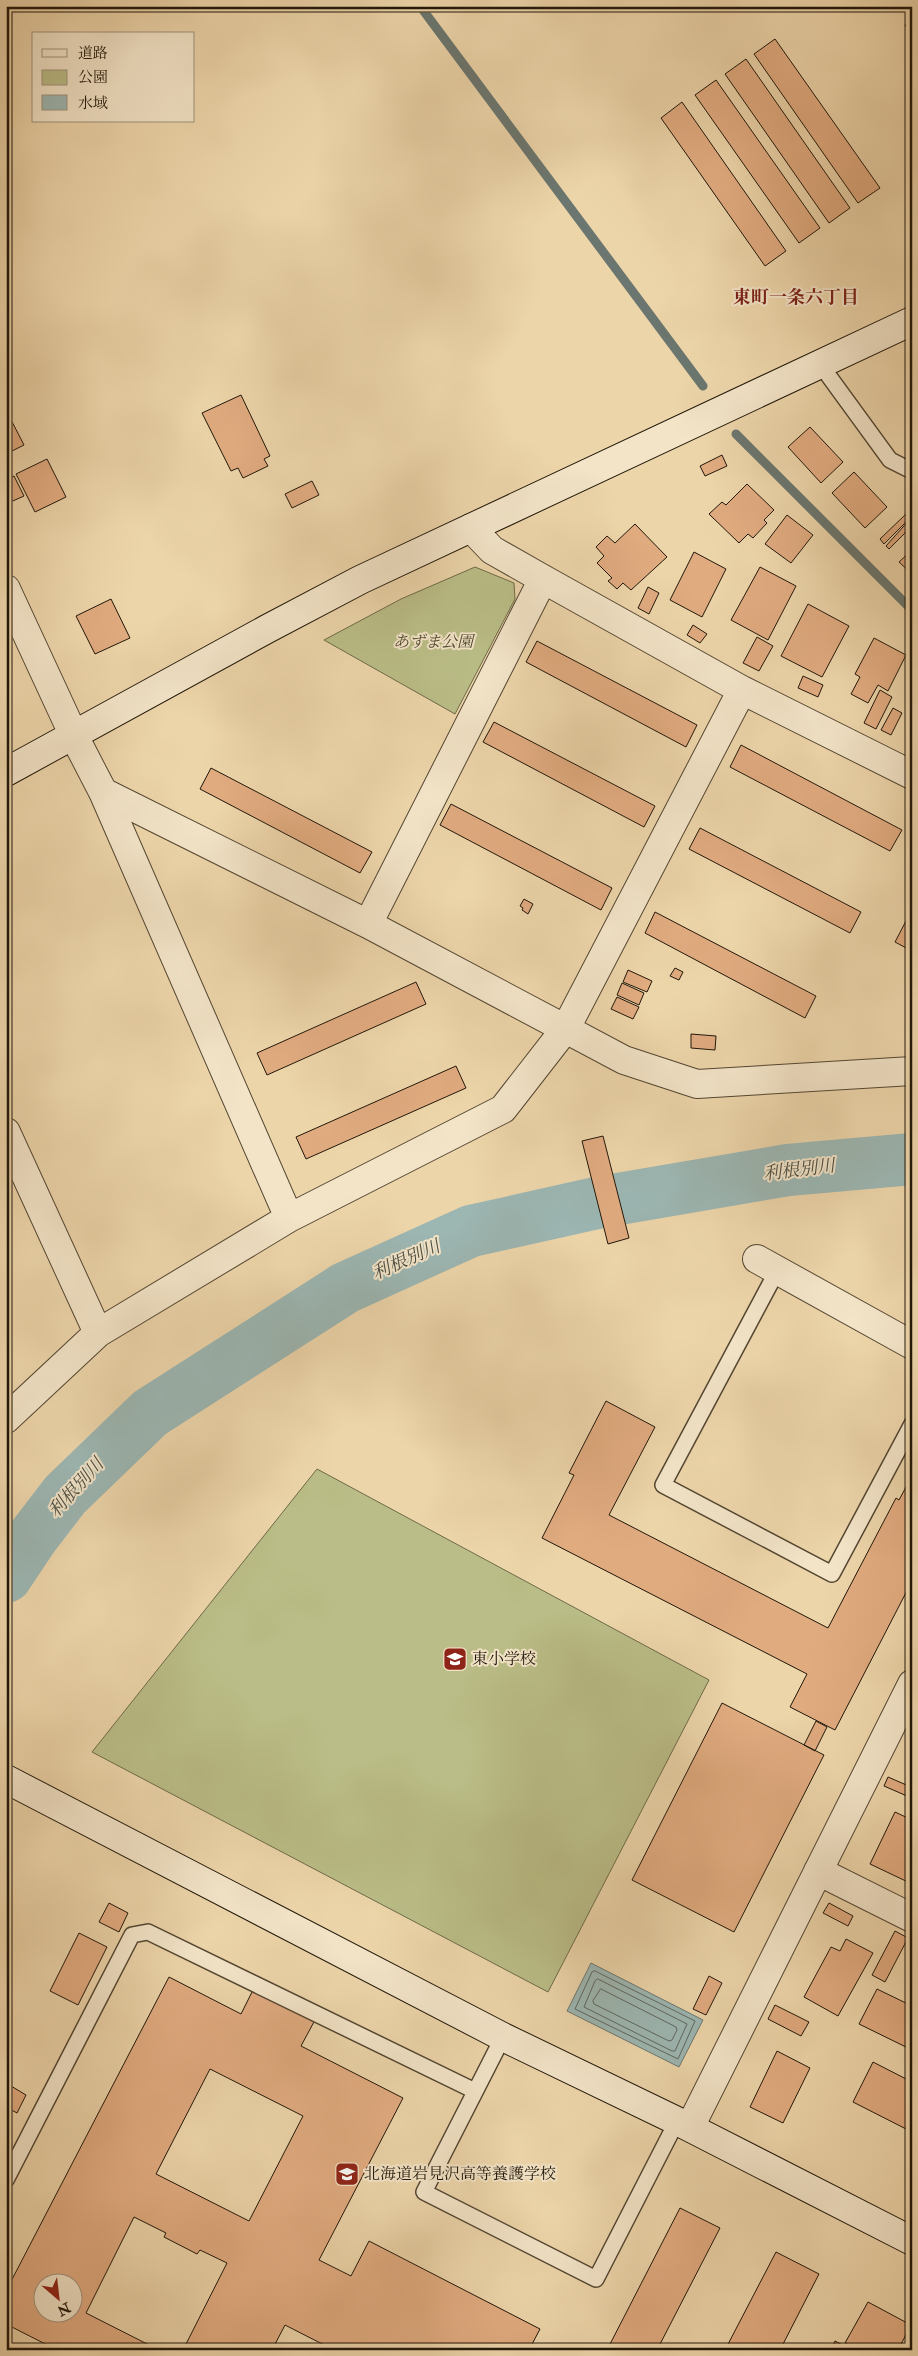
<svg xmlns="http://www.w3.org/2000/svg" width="918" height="2356" viewBox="0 0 918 2356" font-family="'IM FELL Double Pica','Noto Serif JP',serif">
  <rect width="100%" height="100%" fill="#edd5aa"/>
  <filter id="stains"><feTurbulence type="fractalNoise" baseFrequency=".004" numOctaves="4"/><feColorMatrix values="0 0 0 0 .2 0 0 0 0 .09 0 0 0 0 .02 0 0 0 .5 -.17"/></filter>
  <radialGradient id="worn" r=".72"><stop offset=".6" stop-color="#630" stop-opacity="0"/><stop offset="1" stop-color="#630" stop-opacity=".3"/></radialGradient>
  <path fill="#babd87" stroke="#6d6a48" d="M475,567L514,583L515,599L455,714L324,640L401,599Z
    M317,1469L709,1680L548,1992L92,1752Z"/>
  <path fill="#9cb6b2" stroke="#6a766f" d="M591,1963L703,2020L679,2067L567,2011Z"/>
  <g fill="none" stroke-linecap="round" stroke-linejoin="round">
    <path stroke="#5e665e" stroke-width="1" d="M595,1971L695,2021L678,2059L575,2009L592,1972Z
      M598,1979L687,2024L675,2051H672L584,2007L595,1981Z
      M601,1989L676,2027L677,2030L672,2040L669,2041L594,2004L593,2001Z"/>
    <path stroke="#6a766f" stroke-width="9" d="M420,6L703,386
      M736,434L912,610"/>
    <path stroke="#9cb6b2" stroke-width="52" d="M6,1577L32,1538L65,1495L150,1413L345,1288L471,1231L601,1202L788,1170L912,1159"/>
  </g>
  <path fill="#e1ab80" stroke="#20170a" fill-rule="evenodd" d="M912,13V29L905,26Z
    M775,39L880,188L858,203L754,54Z
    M746,59L850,208L829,223L725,74Z
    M716,80L820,228L799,243L695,95Z
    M682,102L786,251L765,266L661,118Z
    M241,395L270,456L264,459L268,466L243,478L238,468L231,471L202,413Z
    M7,412L24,445L6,454V413Z
    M810,427L843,462L821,483L788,447Z
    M722,455L727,466L705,476L700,466Z
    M47,459L66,497L35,512L16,474Z
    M854,472L887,507L865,528L832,493Z
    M14,476L24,496L6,504V480Z
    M312,481L319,495L292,508L285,494Z
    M747,484L774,510L764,520L767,523L753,538L748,534L739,543L709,514L722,502L726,505Z
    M906,514L910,518L884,544L880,539Z
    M787,515L813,535L791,563L765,544Z
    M911,518L912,526L889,549L886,546Z
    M635,524L667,557L631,590L623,583L617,589L608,581L612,578L597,563L604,556L596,547L607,536L615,543Z
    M912,550V574L899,562Z
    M694,552L726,569L702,617L670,600Z
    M760,567L796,586L768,640L731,620Z
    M648,587L659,593L649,614L638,608Z
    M111,599L130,638L95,654L76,616Z
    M808,604L849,626L822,677L781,656Z
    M693,625L707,634L700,643L687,635Z
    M757,637L773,646L759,671L743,663Z
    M874,638L906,655L888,691L878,685L868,703L851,694L860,677L855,674Z
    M537,641L697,725L686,747L526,662Z
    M803,676L823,685L818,697L798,688Z
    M880,690L892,697L876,729L864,723Z
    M893,708L902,713L891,735L881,730Z
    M494,722L655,806L644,827L483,742Z
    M741,745L902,830L890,851L730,767Z
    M211,768L372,852L360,873L200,789Z
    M451,804L612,888L601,910L440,825Z
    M700,828L861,912L850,933L689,849Z
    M524,899L533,904L528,914L522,910L523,908L520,906Z
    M655,912L816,996L805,1018L645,933Z
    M906,921L912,924V951L895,942Z
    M675,968L683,972L679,980L670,976Z
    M628,970L652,981L647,992L623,982Z
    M416,982L426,1004L267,1075L257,1053Z
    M622,983L644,993L639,1005L617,995Z
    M617,997L639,1007L633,1019L611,1009Z
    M691,1034L716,1036L715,1050L691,1048Z
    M456,1066L466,1088L306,1159L296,1137Z
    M603,1136L629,1238L608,1244L582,1141Z
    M606,1401L655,1427L609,1515L828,1628L896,1498L899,1500L912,1476V1581L835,1730L790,1707L807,1674L542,1538L574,1475L569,1473Z
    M722,1703L824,1755L734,1932L632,1880Z
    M816,1721L827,1727L815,1751L804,1745Z
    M888,1777L911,1787L907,1796L884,1786Z
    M895,1812L912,1820V1879L910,1883L870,1864Z
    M109,1903L128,1913L119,1932L99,1922Z
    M829,1903L853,1916L848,1926L823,1913Z
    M895,1931L908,1938L885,1982L872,1975Z
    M79,1933L107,1947L78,2005L50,1991Z
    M846,1939L873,1953L838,2016L804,1997L831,1947L840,1951Z
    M709,1976L722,1983L706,2015L693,2009Z
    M169,1977L241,2014L254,1988L315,2020L301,2046L403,2098L319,2260L351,2276L369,2241L540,2329L529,2350H334L285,2325L272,2350H183L227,2263L200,2250L197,2254L164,2237L166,2233L134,2217L86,2313L159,2350H57L6,2324V2291ZM210,2069L303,2116L249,2221L156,2174ZM42,2284H72V2314H42Z
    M877,1989L912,2006V2034L906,2047L859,2024Z
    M775,2005L809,2022L801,2036L768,2019Z
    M777,2051L810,2068L783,2123L750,2107Z
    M873,2062L912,2082V2132L853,2102Z
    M11,2086L26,2095L17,2113L6,2107V2095Z
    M680,2208L720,2228L657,2350H607Z
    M776,2252L819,2274L780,2350H725Z
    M868,2302L911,2325L898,2350H858L845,2343Z
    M835,2341L852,2350H831Z"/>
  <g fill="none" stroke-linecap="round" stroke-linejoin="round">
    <g stroke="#534632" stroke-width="18">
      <path id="lane" d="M820,364L890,460L912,471
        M777,1271L663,1485L832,1574L912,1424
        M503,2037L424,2192L596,2279L677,2121
        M6,2180L132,1935L148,1932L475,2091"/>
    </g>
    <g stroke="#534632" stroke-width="30">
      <path id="street" d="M471,528L492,550L543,579L742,690L912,775
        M6,589L74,736L103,792L289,1218
        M103,792L368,924L624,1060L697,1084L912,1071
        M368,924L543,579
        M6,1132L98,1333
        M757,1259L912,1345
        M6,1419L98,1333L289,1218L503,1109L566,1028L742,690
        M818,1871L912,1918
        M690,2127L912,1684"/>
    </g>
    <g stroke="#20170a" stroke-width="30">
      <path id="secondary" d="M6,772L267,629L360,580L912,321
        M6,1779L503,2037L677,2121L912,2241"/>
    </g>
    <use href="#lane" stroke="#f3e4c8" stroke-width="15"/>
    <use href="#street" stroke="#f3e4c8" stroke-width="28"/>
    <use href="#secondary" stroke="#f3e4c8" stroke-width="28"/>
  </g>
  <defs>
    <g id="school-square" transform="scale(1.25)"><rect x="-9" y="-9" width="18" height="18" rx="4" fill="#8f2418" stroke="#f3e4c8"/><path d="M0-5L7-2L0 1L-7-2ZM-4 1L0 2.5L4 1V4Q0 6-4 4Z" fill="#fff"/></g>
  </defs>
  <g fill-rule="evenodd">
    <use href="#school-square" x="455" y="1659"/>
    <use href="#school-square" x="347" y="2174"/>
  </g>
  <g text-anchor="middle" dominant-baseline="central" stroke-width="4" stroke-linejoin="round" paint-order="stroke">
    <g font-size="16" font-style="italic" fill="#4e4930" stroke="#f3e4c8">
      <text x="433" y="642">あずま公園</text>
    </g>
    <g font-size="16" fill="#20170a" stroke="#f3e4c8" text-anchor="start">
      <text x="472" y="1659">東小学校</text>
      <text x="364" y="2174">北海道岩見沢高等養護学校</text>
    </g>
    <g font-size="18" font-weight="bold" fill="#7a1f14" stroke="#f3e4c8">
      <text x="796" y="297">東町一条六丁目</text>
    </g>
    <g font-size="18" font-style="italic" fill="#4b4f45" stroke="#f3e4c8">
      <text transform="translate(799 1170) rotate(-7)">利根別川</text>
      <text transform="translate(406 1260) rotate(-24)">利根別川</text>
      <text transform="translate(76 1488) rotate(-48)">利根別川</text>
    </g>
  </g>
  <rect width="918" height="2356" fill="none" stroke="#edd5aa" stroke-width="25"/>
  <rect x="8" y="8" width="903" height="2341" fill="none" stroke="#20170a" stroke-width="2.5"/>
  <rect x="12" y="12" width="893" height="2331" fill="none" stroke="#20170a"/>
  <rect x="32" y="32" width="162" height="90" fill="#f3e4c8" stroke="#9f927c"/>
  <rect x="42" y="49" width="25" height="8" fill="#f3e4c8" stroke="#9f927c"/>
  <text x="78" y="58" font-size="15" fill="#20170a">道路</text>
  <rect x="42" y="70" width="25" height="15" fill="#babd87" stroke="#9f927c"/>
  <text x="78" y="82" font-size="15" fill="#20170a">公園</text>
  <rect x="42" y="95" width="25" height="15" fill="#9cb6b2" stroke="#9f927c"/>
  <text x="78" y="108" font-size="15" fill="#20170a">水域</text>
  <g transform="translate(58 2298) rotate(152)"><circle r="24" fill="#f3e4c8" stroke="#9f927c"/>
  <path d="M0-4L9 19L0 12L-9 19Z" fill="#8f2418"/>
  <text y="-8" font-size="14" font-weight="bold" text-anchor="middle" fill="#20170a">N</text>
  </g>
  <rect width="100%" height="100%" filter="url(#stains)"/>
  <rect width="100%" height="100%" fill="url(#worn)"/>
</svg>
